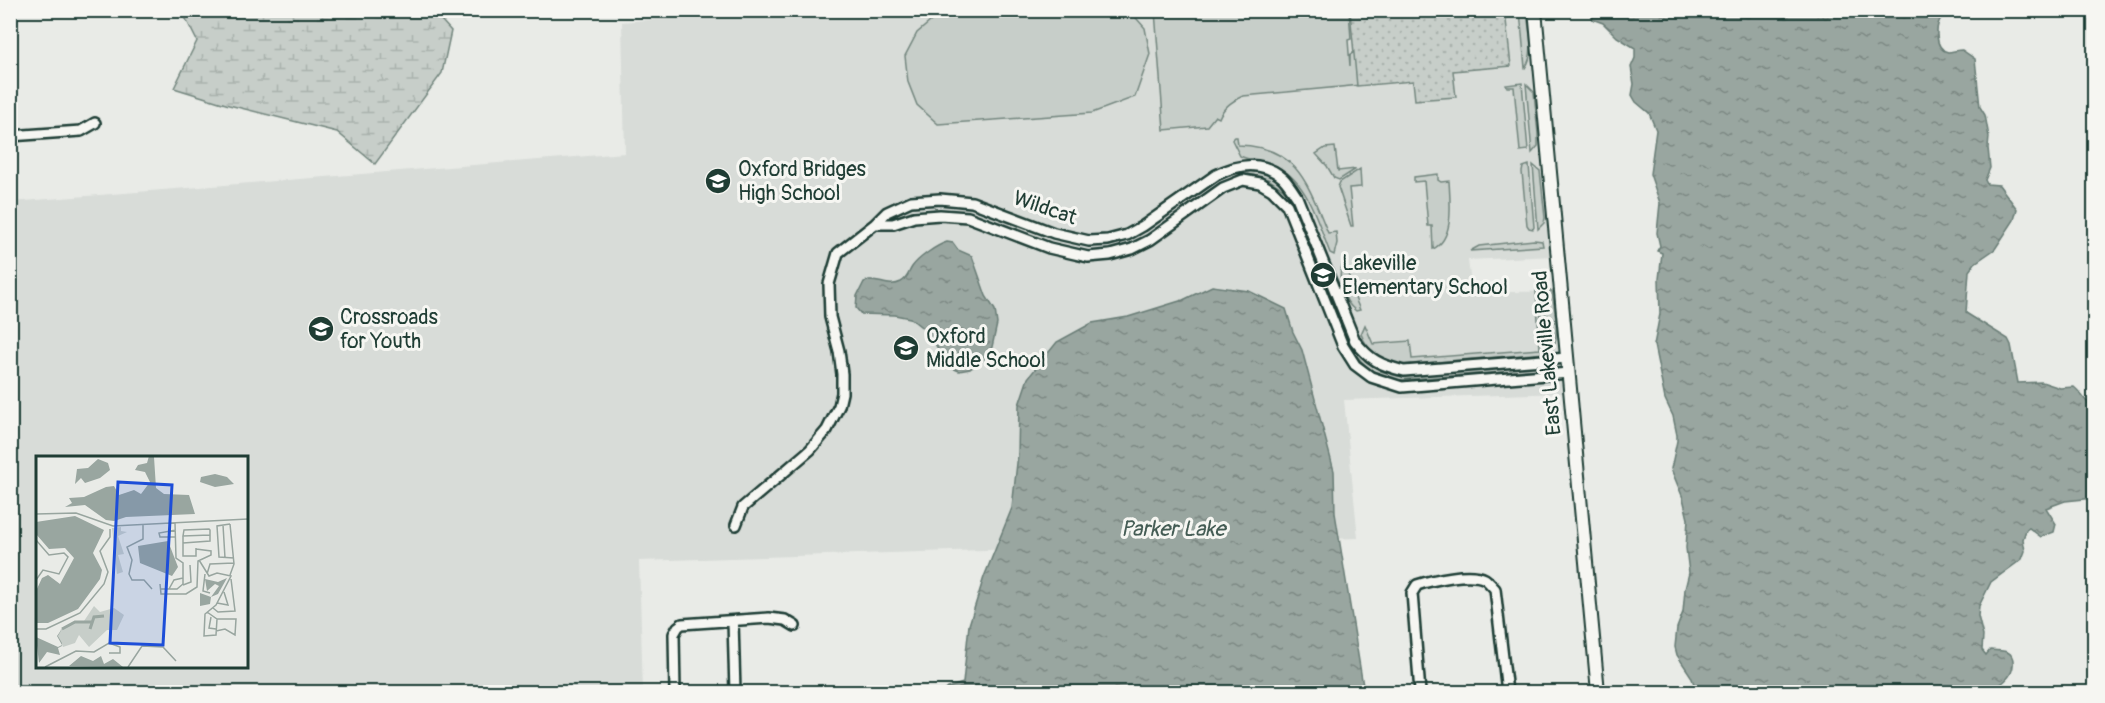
<svg xmlns="http://www.w3.org/2000/svg" width="2105" height="703" viewBox="0 0 2105 703" font-family="Pangolin,sans-serif">
  <defs>
    <pattern id="wetland-marsh" width="20" height="14" patternUnits="userSpaceOnUse" patternTransform="scale(1.5)"><rect width="20" height="14" fill="#c7cec9"/><path d="M1 5h8M5 5V1M11 12h8M15 12V8" fill="none" stroke="#aab2ad"/></pattern>
    <pattern id="park-dots" width="8" height="8" patternUnits="userSpaceOnUse" patternTransform="scale(1.5)"><rect width="8" height="8" fill="#c7cec9"/><path d="M2 2h.1M6 6h.1" fill="none" stroke="#aab2ad" stroke-width="1.8" stroke-linecap="round"/></pattern>
    <pattern id="water-ripples" width="26" height="14" patternUnits="userSpaceOnUse" patternTransform="scale(1.5)"><rect width="26" height="14" fill="#99a6a0"/><path d="M2 4q2-2 4 0t4 0M15 11q2-2 4 0t4 0" fill="none" stroke="#7c8883"/></pattern>
  </defs>
  <rect width="100%" height="100%" fill="#e9ebe7"/>
  <filter id="ink" filterUnits="userSpaceOnUse"><feTurbulence type="fractalNoise" baseFrequency=".0167" numOctaves="2"/><feDisplacementMap in="SourceGraphic" scale="12" xChannelSelector="R" yChannelSelector="G"/><feConvolveMatrix kernelMatrix="1 2 1 2 8 2 1 2 1" color-interpolation-filters="sRGB"/></filter>
  <g filter="url(#ink)">
    <path fill="#d8dcd8" fill-rule="evenodd" d="M760,10L1529,11L1553,256L1468,260L1472,293L1557,291L1566,393L1344,400L1358,538L639,561L643,692H11V202L625,153L622,22ZM38,457H246V666H38Z"/>
    <path fill="#c7cec9" stroke="#73867e" stroke-width="1.5" d="M994,10L1130,11L1145,28L1150,54L1135,97L1092,113L938,124L917,105L908,82L905,56L917,33L937,16Z
      M1155,11H1349L1351,39L1348,40L1350,66V55L1353,53L1365,51L1361,85L1243,96C1232,101 1223,107 1219,118L1215,116L1207,126L1164,130Z
      M1520,11H1527C1528,28 1536,54 1525,68Z
      M1522,83L1528,150L1520,151L1514,87H1507L1506,85Z
      M1526,84L1534,92L1538,134V146L1532,153Z
      M1235,137H1237L1238,145C1298,146 1308,185 1328,233L1336,232L1337,243L1334,255L1330,253C1317,221 1308,179 1272,164C1262,160 1250,161 1240,156L1232,140Z
      M1335,147L1338,171L1356,169L1339,180L1334,178L1327,166L1316,154L1325,148Z
      M1529,165L1534,227L1533,229L1529,228L1527,225L1522,172L1523,167Z
      M1533,165L1540,171L1545,218L1544,223L1538,229Z
      M1360,169L1361,187L1349,188L1353,226H1351L1338,187L1340,182Z
      M1241,170C1265,169 1278,178 1294,195L1340,312L1336,311L1290,198L1283,189L1268,179L1253,175L1241,174Z
      M1438,174V180L1441,182L1449,181C1450,201 1455,239 1433,249L1432,226H1428L1424,181L1414,182V177Z
      M1534,240L1542,241L1543,246L1470,251L1479,246Z
      M1344,261H1346L1352,291L1360,310L1356,311C1342,301 1336,275 1344,261Z
      M1536,291H1542L1540,301L1543,347L1546,353L1399,365C1381,363 1368,351 1361,334L1365,325L1373,344L1410,341L1412,359L1540,349Z
      M1546,291H1552C1554,306 1562,343 1549,353L1544,302Z
      M1349,337L1365,361L1381,371L1398,376L1544,365L1546,367L1544,369L1397,380C1372,374 1358,363 1347,339Z"/>
    <path fill="url(#wetland-marsh)" stroke="#73867e" stroke-width="1.5" d="M182,11H433L451,31L442,73L375,164L337,132L229,105L174,88L197,41Z"/>
    <path fill="url(#park-dots)" stroke="#73867e" stroke-width="1.5" d="M1350,11H1505L1511,66L1453,71L1456,97L1415,100L1413,81L1357,86Z"/>
    <path fill="url(#water-ripples)" stroke="#687c75" stroke-width="1.5" d="M1591,10L1960,11C1954,12 1946,12 1942,17C1935,25 1934,49 1948,52C1952,52 1957,50 1962,50L1975,59L1980,107L1985,115L1989,137L1988,148L1990,168L1985,180L1987,184L1999,185L2017,209L2014,220L1995,249L1975,263L1969,271L1966,313L2008,339L2011,345L2018,383L2042,382L2060,388L2074,387C2082,393 2085,403 2094,408V498L2065,501L2046,508L2056,524L2054,532L2041,537L2029,528L2026,530L2023,539L2025,551L2022,559L1991,582L1979,606L1978,616L1983,636L1982,650L1986,655L1990,650C1995,651 2004,650 2009,653C2011,654 2013,658 2013,661C2015,677 1999,686 1988,692H1697L1691,676L1677,655L1675,647L1677,628L1683,612L1685,589L1689,573L1686,548L1688,519L1683,498L1671,469L1677,441V435L1673,416L1665,399L1654,345L1660,314L1659,279L1662,253L1657,251L1660,246L1657,233L1660,203L1650,174L1656,130L1649,113L1636,102L1632,95L1634,84L1631,67L1635,58V48L1617,37L1603,23L1592,19Z
      M947,242L953,243L958,250L972,256L986,296L995,310L997,324L992,347L985,358L970,369L959,371L947,366L932,338L925,330L910,318L895,315L861,314L856,308L857,296L864,282C877,277 888,289 901,282C908,278 908,273 912,267C918,258 937,245 947,242Z
      M1212,286L1249,291L1286,309L1293,332L1302,350L1334,471L1335,513L1364,692H944L948,688L963,683L969,625L984,577L1012,508L1018,454L1019,405L1028,378L1057,342L1092,323L1128,317L1183,300Z"/>
    <g fill="none" stroke-linecap="round" stroke-linejoin="round">
      <g stroke="#1f3d34" stroke-width="14">
        <path id="street" d="M10,136L81,131L95,123
          M875,224H893L914,217L940,215L968,217L1049,248L1088,257L1110,255L1132,249L1150,240L1223,188L1243,180L1260,183L1272,190L1287,205L1343,346L1355,365L1371,377L1402,387L1569,373
          M736,525L743,507L810,450L827,430L839,406L842,393V374L839,351L830,317L829,284L838,253L875,224L887,212L911,201L940,199L972,202L1054,233L1089,241L1108,240L1127,235L1143,226L1216,175C1238,164 1263,160 1283,178C1288,183 1293,191 1297,197L1355,341C1370,360 1380,365 1404,371L1567,358
          M733,621L735,692
          M675,692L674,634L678,627L682,624L769,618L785,620L795,626
          M1420,692L1412,593L1417,585C1432,580 1471,571 1485,579C1488,581 1492,586 1495,589L1507,692"/>
      </g>
      <g stroke="#1f3d34" stroke-width="16">
        <path id="secondary" d="M1535,10L1598,692"/>
      </g>
      <use href="#street" stroke="#f6f6f2" stroke-width="9"/>
      <use href="#secondary" stroke="#f6f6f2" stroke-width="12"/>
    </g>
  </g>
  <defs>
    <g id="school-disc" transform="scale(1.35)"><circle r="9.5" fill="#1f3d34" stroke="#f6f6f2"/><path d="M0-5L7-2L0 1L-7-2ZM-4 1L0 2.5L4 1V4Q0 6-4 4Z" fill="#fff"/></g>
  </defs>
  <g fill-rule="evenodd">
    <use href="#school-disc" x="718" y="181"/>
    <use href="#school-disc" x="1323" y="275"/>
    <use href="#school-disc" x="321" y="329"/>
    <use href="#school-disc" x="906" y="348"/>
  </g>
  <g text-anchor="middle" dominant-baseline="central" stroke-width="6" stroke-linejoin="round" paint-order="stroke">
    <g font-size="21" fill="#1f3d34" stroke="#f6f6f2" text-anchor="start">
      <text x="738" y="169">Oxford Bridges<tspan x="738" dy="24">High School</tspan></text>
      <text x="1342" y="263">Lakeville<tspan x="1342" dy="24">Elementary School</tspan></text>
      <text x="340" y="317">Crossroads<tspan x="340" dy="24">for Youth</tspan></text>
      <text x="926" y="336">Oxford<tspan x="926" dy="24">Middle School</tspan></text>
    </g>
    <g font-size="21" fill="#1f3d34" stroke="#f6f6f2">
      <text transform="translate(1045 208) rotate(19)">Wildcat</text>
      <text transform="translate(1547 353) rotate(-95)">East Lakeville Road</text>
    </g>
    <g font-size="22" font-style="italic" fill="#445c54" stroke="#f6f6f2">
      <text x="1173" y="529">Parker Lake</text>
    </g>
  </g>
  <g transform="translate(36 456)">
    <rect width="212" height="212" fill="#e9ebe7"/>
    <path d="M85,71V75L91,76L82,80L88,98L82,99L87,116L81,118L76,72Z" fill="#c7cec9"/>
    <path d="M58,150L64,156L78,152L88,159L81,174H71L53,191L43,179L39,187L27,191L22,180L25,173L39,165H48Z" fill="#c7cec9"/>
    <path d="M113,0L118,1L120,32L128,38L153,39L159,58L90,61L78,65L70,64L49,49L29,51L36,47L33,42L48,41L70,31L78,30L83,39L98,34L105,38L114,26L109,16L99,14L102,9L111,7ZM62,3L72,7L74,14L64,22L49,27L45,22L39,28L41,13L52,12ZM179,18L191,21L198,28L179,31L164,26L165,21ZM39,60L68,74L57,97L66,114L64,123L42,153L12,167H0V135L6,122L12,119L24,128L38,102L29,92L13,93L0,78V66ZM132,85L142,111L136,120L104,107L102,90ZM191,122L182,138L175,141L174,148L164,150V137L175,141L183,130L179,128L171,135L169,123L182,126ZM26,173L22,180L26,187V190L22,192L24,199L11,196L3,207L0,181L22,191L26,189L21,180ZM45,200L57,205L65,200L68,208L77,203L87,211L33,210Z" fill="#99a6a0"/>
    <path fill="none" stroke="#99a6a0" stroke-width="3" d="M26,173L39,166H56M54,173L58,161L68,160"/>
    <path fill="none" stroke="#98a59f" stroke-width="1.5" d="M0,58L40,57L77,70L212,63M107,68V83L91,91L96,104L93,118L96,124H108L116,133M194,68L181,70L183,101L198,102M187,69L189,102M140,74L123,77L124,81H140M147,80V100H160V92M0,84L13,99L28,97L32,101L23,118L7,114L0,124M147,87L174,85V74L173,73L148,74L147,80L174,79M163,104L173,120L181,117L195,120L180,149L169,158L168,180L180,179L181,163M169,118L167,135L174,137M171,118L174,108L198,107M194,119L198,108L194,68M124,128L125,138H150L161,131L162,105L175,99V95L160,93M147,129L155,126L154,109M124,133H141L147,128V107L140,102L139,67M133,133L138,124L147,122M181,147L192,149L188,136M177,152L182,156L199,155L195,123M171,156L181,163H200L199,179L189,173L180,175M175,161L173,172L180,173M0,173H10L44,157L68,128L72,116L64,95L74,81V73M9,211L40,195L58,196L73,187L84,191V197H73M92,211L106,190L127,191L140,205"/>
    <path fill="#1d4ed8" fill-opacity="0.15" stroke="#1d4ed8" stroke-width="3" d="M82,26L136,29L127,189L74,187Z"/>
    <rect width="212" height="212" fill="none" stroke="#1f3d34" stroke-width="3"/>
  </g>
  <rect width="2105" height="703" fill="none" stroke="#f6f6f2" stroke-width="36"/>
  <rect x="18" y="18" width="2069" height="667" fill="none" stroke="#1f3d34" stroke-width="2" filter="url(#ink)"/>
</svg>
